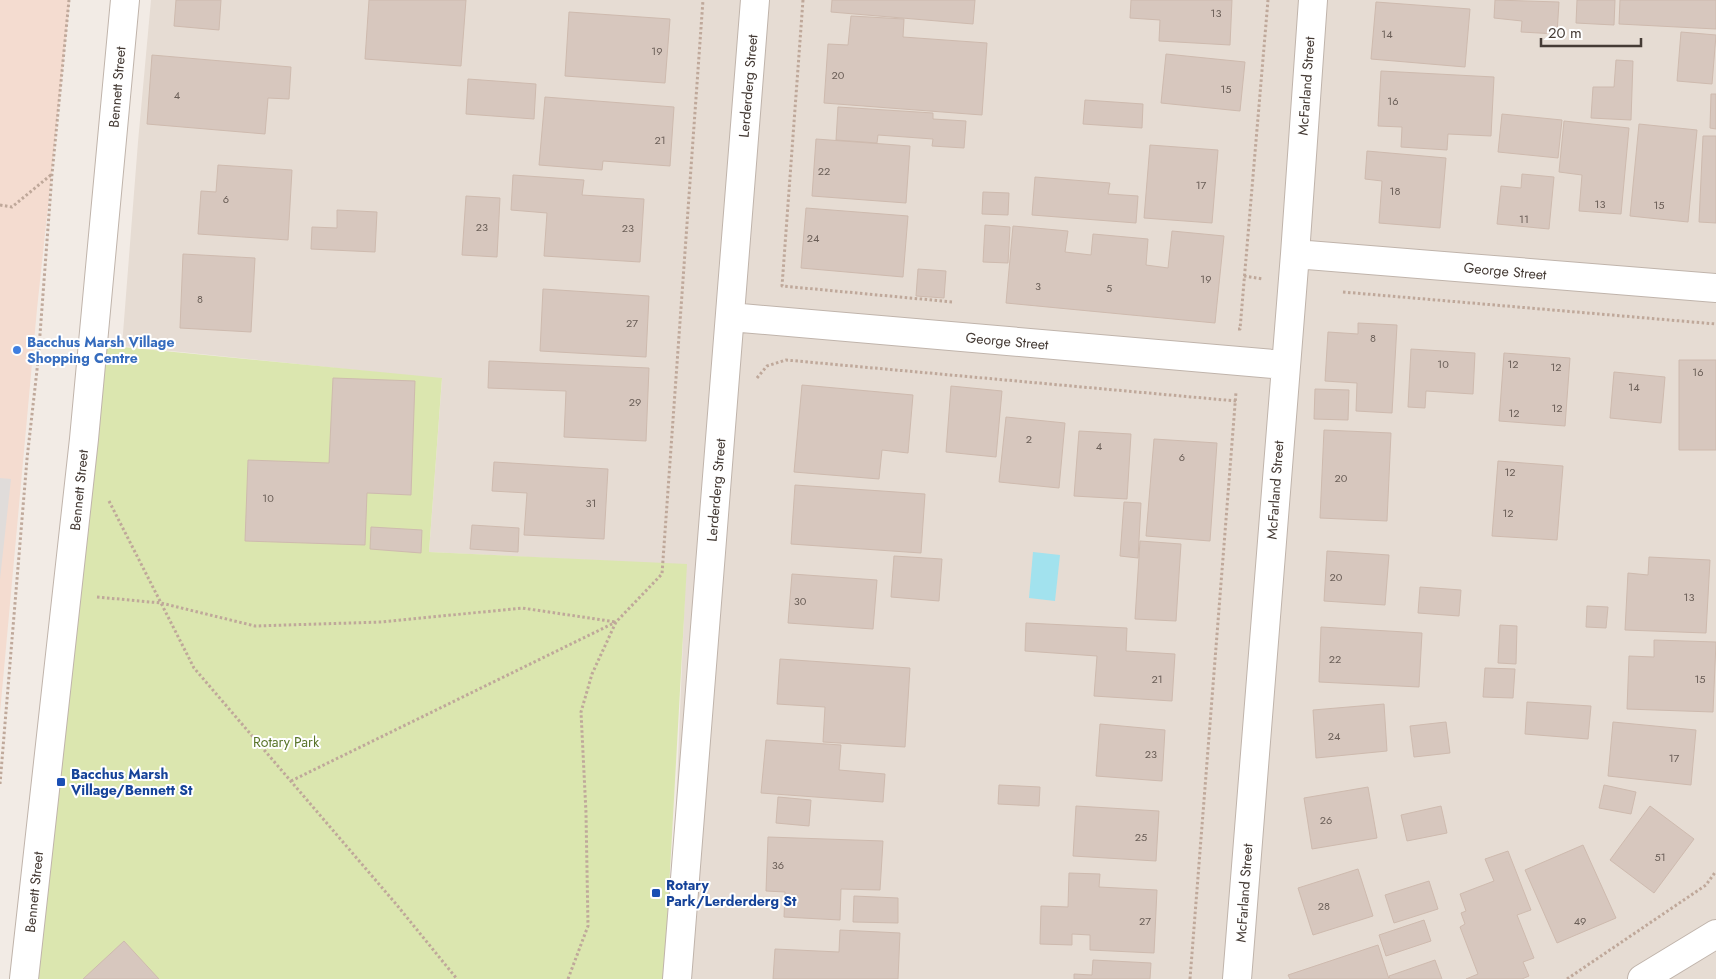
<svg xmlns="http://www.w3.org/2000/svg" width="1716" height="979" viewBox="0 0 1716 979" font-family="Jost,sans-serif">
  <rect width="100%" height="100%" fill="#f2ebe5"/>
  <path fill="#e6dcd3" d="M151,0H1716V979H669L686,565L429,552L442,379L122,346L138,142Z"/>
  <path fill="#f4dcd0" d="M0,0H70L37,309L0,713Z"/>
  <path fill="#dbe6af" d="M82,343L442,378L429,552L687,564L664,979H27Z"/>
  <path fill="#e0dcda" d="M0,478L11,479L0,579Z"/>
  <path fill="#a2e2ee" d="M1033,552L1060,555L1055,601L1029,598Z"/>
  <path fill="#d7c7be" stroke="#cebaae" d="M176,0H221L219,30L174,26Z
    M369,0H466L461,66L365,59Z
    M832,0H975L973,24L831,12Z
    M1131,0H1232L1230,45L1159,41L1160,20L1130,18Z
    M1495,0L1559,2L1557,34L1521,32L1522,21L1494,18Z
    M1577,0H1615L1614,25L1576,23Z
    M1620,0H1716V29L1619,24Z
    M1376,2L1470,9L1465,67L1371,59Z
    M569,12L670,19L665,83L565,76Z
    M851,16L904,19L903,37L987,43L982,115L824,103L828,44L848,45Z
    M1681,32L1716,35L1712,84L1677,81Z
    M1166,54L1245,62L1240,111L1161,103Z
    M152,55L291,67L289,99L268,98L265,134L147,124Z
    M1616,60L1633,61L1631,120L1591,118L1593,87H1614Z
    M1381,71L1494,77L1491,136L1448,134L1447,150L1401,147L1402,127L1378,126Z
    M468,79L536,84L534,119L466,114Z
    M1711,94H1716V129L1710,128Z
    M545,97L674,107L670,166L603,161L602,170L539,165Z
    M1085,100L1143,104L1142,128L1083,124Z
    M838,107L933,113V119L966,121L964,148L932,146L933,139L878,135L877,143L836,140Z
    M1502,114L1562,120L1558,158L1498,152Z
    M1564,121L1629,128L1621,214L1579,211L1582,175L1559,172Z
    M1639,124L1697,130L1688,222L1630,216Z
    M1703,136H1716V223L1699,222Z
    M816,139L910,146L906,203L812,196Z
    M1150,145L1218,150L1212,223L1144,218Z
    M1367,151L1446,158L1440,228L1379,223L1382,181L1365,179Z
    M218,165L292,170L288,240L198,234L201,191L216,192Z
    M1522,174L1554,177L1549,229L1497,224L1501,186L1521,188Z
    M513,175L584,180L582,195L644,199L640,262L544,256L547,213L511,210Z
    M1035,177L1110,183L1108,194L1138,196L1136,223L1032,215Z
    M983,192L1009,193L1008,215L982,214Z
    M466,196L500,198L497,257L462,255Z
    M806,208L908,216L903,277L801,268Z
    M337,210L377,212L375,252L311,249L312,227L337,228Z
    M985,225L1010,227L1008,263L983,262Z
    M1013,226L1068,231L1065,252L1091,255L1093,234L1148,239L1146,265L1168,268L1172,231L1224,236L1215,323L1006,303Z
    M183,254L255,258L251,332L180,328Z
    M918,269L946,271L944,298L916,296Z
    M543,289L649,296L646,357L540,351Z
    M1358,323L1397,325L1392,413L1356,411L1357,383L1325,381L1328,332L1358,334Z
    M1411,349L1475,353L1473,394L1426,391L1425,408L1408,407Z
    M1504,353L1570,358L1565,426L1499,421Z
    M1679,360H1716V450H1679Z
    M489,361L649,368L646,441L564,437L566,391L488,388Z
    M1614,372L1665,377L1661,423L1610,418Z
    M333,378L415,381L411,495L367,493L365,545L245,541L248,460L329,463Z
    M802,385L913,395L908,453L882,450L879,479L794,472Z
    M951,386L1002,391L996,457L946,452Z
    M1315,389L1349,390L1348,420L1314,419Z
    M1006,417L1065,423L1059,488L999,482Z
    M1324,430L1391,433L1387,521L1320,518Z
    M1079,431L1131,434L1127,499L1074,496Z
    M1154,439L1217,443L1210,541L1146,536Z
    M1498,461L1563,466L1557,540L1492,536Z
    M494,462L608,469L604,539L524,535L527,493L492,491Z
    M795,485L925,494L921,553L791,544Z
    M1124,502L1141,503L1138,558L1120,556Z
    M472,525L519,528L518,552L470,549Z
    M371,527L422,530L421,553L370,549Z
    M1140,541L1181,544L1176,621L1135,619Z
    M1327,551L1389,555L1385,605L1324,601Z
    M894,556L942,559L939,601L891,597Z
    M1649,557L1710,560L1706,633L1625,630L1628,573L1648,575Z
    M792,574L877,580L873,629L788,623Z
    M1420,587L1461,590L1459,616L1418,613Z
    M1587,606L1608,607L1606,628L1586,627Z
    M1026,623L1127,628L1126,651L1175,654L1172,701L1094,696L1097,656L1025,651Z
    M1500,625L1517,626L1516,664L1498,663Z
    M1321,627L1422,633L1419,687L1319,682Z
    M1654,640L1716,642L1713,712L1627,709L1629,656L1654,657Z
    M780,659L910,668L905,747L823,742L825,707L777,704Z
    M1485,668L1515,669L1513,698L1483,697Z
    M1527,702L1591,706L1588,739L1525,734Z
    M1384,704L1387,751L1316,758L1313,710Z
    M1446,722L1450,753L1414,757L1410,726Z
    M1613,722L1696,730L1691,785L1608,776Z
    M1100,724L1165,730L1162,781L1096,776Z
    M766,740L841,745L839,770L885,774L883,802L761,793Z
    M999,785L1040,787L1039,806L998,804Z
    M1604,785L1636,792L1631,814L1599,808Z
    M1368,787L1377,838L1312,849L1304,798Z
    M778,797L811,800L809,826L776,823Z
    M1076,806L1159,811L1156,861L1073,856Z
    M1441,806L1447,833L1407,841L1401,815Z
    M1650,806L1694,839L1654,893L1610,860Z
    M768,837L883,841L880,890L841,889L840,920L784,917L785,892L766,891Z
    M1583,845L1616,918L1557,943L1525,870Z
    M1508,851L1531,910L1517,915L1534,958L1523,962L1529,976L1522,979H1466L1478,974L1460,927L1465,924L1461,913L1466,911L1460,894L1494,881L1485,859Z
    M1358,869L1373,916L1313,935L1298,888Z
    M1069,873L1100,874L1099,887L1157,890L1154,953L1090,950V935L1072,934V945L1040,944L1041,906L1068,907Z
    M1429,881L1438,909L1394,923L1385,895Z
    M854,896L898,898V923L853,922Z
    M1424,920L1431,941L1386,956L1379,935Z
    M840,930L900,933L898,979H773L775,949L839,952Z
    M124,941L159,979H83Z
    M1378,945L1389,979H1290L1288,975Z
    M1093,960L1151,963L1150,979H1074V974L1092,975Z
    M1435,960L1442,979H1390L1389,976Z"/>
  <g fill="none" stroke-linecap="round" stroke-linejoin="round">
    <g stroke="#c0b4ab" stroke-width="30">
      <path id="street" d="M1295,254L1716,288
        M730,317L1285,365
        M24,979L84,439L125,0
        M677,979L755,0
        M1237,979L1295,254L1313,0
        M1642,979L1716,934"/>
    </g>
    <path stroke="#bfa89a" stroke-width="3" stroke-dasharray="2.5 2.5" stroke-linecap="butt" d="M803,0L782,286L953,302
      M0,205L12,207L52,174
      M1244,276L1263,279
      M1343,292L1716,324
      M1238,329H1240L1268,0
      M757,378L767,366L786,360L1236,401
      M109,501L161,603L255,626L382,622L522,608L616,622
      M97,597L161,603L194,668L396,904L457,979
      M291,781L616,622
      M0,784L27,459L38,361L52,174L69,0
      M568,979L588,926L586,813L581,712L592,674L616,622L662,574L703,0
      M1190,979L1236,392
      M1567,979L1706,885L1716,871"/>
    <use href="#street" stroke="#fff" stroke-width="28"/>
  </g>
  <circle fill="#3f7fe0" stroke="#fff" stroke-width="2" cx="17" cy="350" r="5"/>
  <g fill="#1a4fb4" stroke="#fff" stroke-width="2">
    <rect x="56" y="777" width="10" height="10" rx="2.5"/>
    <rect x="651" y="888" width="10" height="10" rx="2.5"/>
  </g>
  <g text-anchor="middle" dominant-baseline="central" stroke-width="4" stroke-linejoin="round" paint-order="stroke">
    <g font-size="11" fill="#6a5e57">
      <text x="1216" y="13">13</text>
      <text x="1387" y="34">14</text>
      <text x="657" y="51">19</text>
      <text x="838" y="75">20</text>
      <text x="1226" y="89">15</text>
      <text x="177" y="95">4</text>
      <text x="1393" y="101">16</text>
      <text x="660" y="140">21</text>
      <text x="824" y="171">22</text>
      <text x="1201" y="185">17</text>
      <text x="1395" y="191">18</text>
      <text x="226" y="199">6</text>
      <text x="1600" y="204">13</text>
      <text x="1659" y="205">15</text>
      <text x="1524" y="219">11</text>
      <text x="482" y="227">23</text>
      <text x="628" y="228">23</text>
      <text x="813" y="238">24</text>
      <text x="1206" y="279">19</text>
      <text x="1038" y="286">3</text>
      <text x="1109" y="288">5</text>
      <text x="200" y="299">8</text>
      <text x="632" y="323">27</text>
      <text x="1373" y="338">8</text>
      <text x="1443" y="364">10</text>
      <text x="1513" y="364">12</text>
      <text x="1556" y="367">12</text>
      <text x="1698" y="372">16</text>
      <text x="1634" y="387">14</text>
      <text x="635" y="402">29</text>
      <text x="1557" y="408">12</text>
      <text x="1514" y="413">12</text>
      <text x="1029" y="439">2</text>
      <text x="1099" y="446">4</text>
      <text x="1182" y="457">6</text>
      <text x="1510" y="472">12</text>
      <text x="1341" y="478">20</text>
      <text x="268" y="498">10</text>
      <text x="591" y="503">31</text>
      <text x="1508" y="513">12</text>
      <text x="1336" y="577">20</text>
      <text x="1689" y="597">13</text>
      <text x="800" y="601">30</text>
      <text x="1335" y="659">22</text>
      <text x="1157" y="679">21</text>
      <text x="1700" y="679">15</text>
      <text x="1334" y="736">24</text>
      <text x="1151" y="754">23</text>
      <text x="1674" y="758">17</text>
      <text x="1326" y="820">26</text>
      <text x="1141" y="837">25</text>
      <text x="1660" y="857">51</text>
      <text x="778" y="865">36</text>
      <text x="1324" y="906">28</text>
      <text x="1145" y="921">27</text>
      <text x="1580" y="921">49</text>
    </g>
    <g font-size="14" fill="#453b35" stroke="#fff">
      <text transform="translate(748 86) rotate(-85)">Lerderderg Street</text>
      <text transform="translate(1306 86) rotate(-86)">McFarland Street</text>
      <text transform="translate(117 87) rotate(-85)">Bennett Street</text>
      <text transform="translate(1505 271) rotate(5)">George Street</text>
      <text transform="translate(1007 341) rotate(5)">George Street</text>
      <text transform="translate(79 490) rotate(-84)">Bennett Street</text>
      <text transform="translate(716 490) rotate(-85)">Lerderderg Street</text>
      <text transform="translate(1275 490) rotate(-86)">McFarland Street</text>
      <text transform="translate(34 892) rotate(-84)">Bennett Street</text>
      <text transform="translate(1244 893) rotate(-86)">McFarland Street</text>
    </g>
    <g font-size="14" font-weight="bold" fill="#366cbe" stroke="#fff" text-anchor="start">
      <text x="27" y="342">Bacchus Marsh Village<tspan x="27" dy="16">Shopping Centre</tspan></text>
    </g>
    <g font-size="14" fill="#59752a" stroke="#fff">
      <text x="286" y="742">Rotary Park</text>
    </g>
    <g font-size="14" font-weight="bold" fill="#164399" stroke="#fff" text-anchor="start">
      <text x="71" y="774">Bacchus Marsh<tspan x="71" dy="16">Village/Bennett St</tspan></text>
      <text x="666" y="885">Rotary<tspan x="666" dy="16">Park/Lerderderg St</tspan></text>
    </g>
  </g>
  <path d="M1541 38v8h100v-8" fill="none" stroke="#453b35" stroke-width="2.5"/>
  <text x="1548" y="38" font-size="15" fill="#453b35" stroke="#ffffff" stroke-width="4" paint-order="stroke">20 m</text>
</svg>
